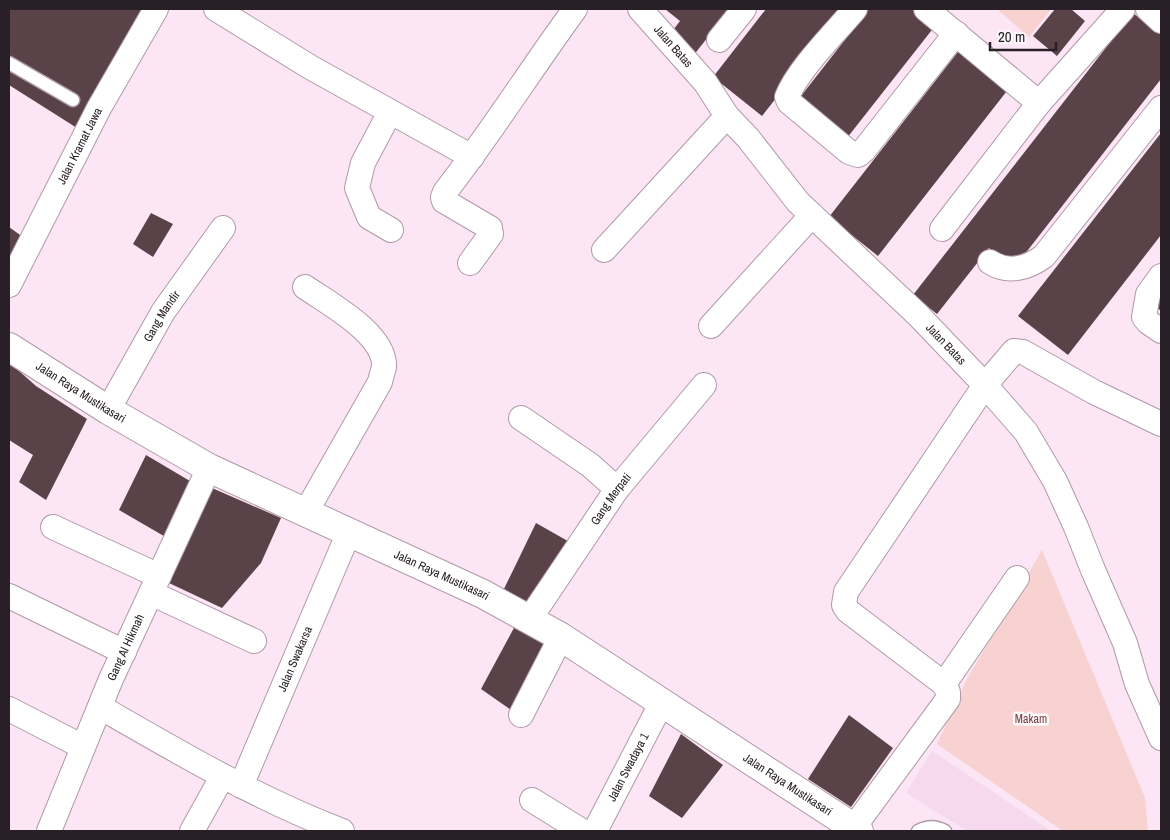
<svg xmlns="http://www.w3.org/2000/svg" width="1170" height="840" viewBox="0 0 1170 840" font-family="'Archivo Narrow',sans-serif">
  <rect width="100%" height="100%" fill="#fce5f4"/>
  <path fill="#f7d9ed" d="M932,751L1051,831H967L906,793Z"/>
  <path fill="#f7d2d0" d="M997,9H1051L1029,37Z
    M1042,550L1145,798L1148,831H1063L937,744L967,679Z"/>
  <path fill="#594349" d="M9,9H142L77,128L9,85Z
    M665,9H730L693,56L668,37L680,21Z
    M766,9H846L762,116L713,77Z
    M869,9H913L935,26L843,143L794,105Z
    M1055,9H1071L1085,21L1057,56L1033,36Z
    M1133,13L1161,35V79L1014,268L989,248L937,314L913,295Z
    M961,48L1010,87L878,256L829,217Z
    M1161,133V235L1068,355L1018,316Z
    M151,213L173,224L153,257L133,244Z
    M9,227L27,240L9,275Z
    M1161,290V311L1151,303Z
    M11,364L36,386L87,419L46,500L19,482L33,455L9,440V367Z
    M146,455L195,484L169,539L119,510Z
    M212,488L281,518L261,563L222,608L169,583Z
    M536,523L573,544L529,607L502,593Z
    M515,626L548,646L514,712L481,689Z
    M849,715L893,748L851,807L808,779Z
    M681,734L723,765L682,818L649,796Z"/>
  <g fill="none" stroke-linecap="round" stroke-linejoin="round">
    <g stroke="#af9aa8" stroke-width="15">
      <path id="lane" d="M9,63L73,100
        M918,831C927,826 936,826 945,831"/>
    </g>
    <g stroke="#af9aa8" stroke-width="26">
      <g id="street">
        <path d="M216,9L310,67L472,157"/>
        <path id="s1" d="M640,9L705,82L727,116L748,138L798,202L918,315L985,385L1026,432L1055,481L1076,527L1093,570L1125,643L1137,684L1161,738"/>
        <path d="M855,9C835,33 798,69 787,97L789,102L849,152L858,155L864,150L956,33"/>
        <path d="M926,9L1039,103L1123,9"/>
        <path d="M1148,9L1161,21"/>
        <path d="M719,40L744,9"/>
        <path d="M390,112L363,163L357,188L369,217L391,230"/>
        <path d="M942,229L1039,103"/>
        <path d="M604,250L727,116"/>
        <path d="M990,262C1008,274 1028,268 1044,256L1161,108"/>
        <path d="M470,263L491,234L490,228L444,201L443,197L445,192C491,133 531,69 575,9"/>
        <path d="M1161,276L1148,294L1144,317L1148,322L1161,331"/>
        <path id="s2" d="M9,285L99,108L156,9"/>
        <path d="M305,287C328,303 386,334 384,367C383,371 381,377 380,382L306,512"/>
        <path d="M711,326L812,215"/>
        <path id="s3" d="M108,410L163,312L223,228"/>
        <path d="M521,418L590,465L617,489"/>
        <path d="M53,527L159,576"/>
        <path d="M151,593L254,641"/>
        <path d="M9,596L124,652"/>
        <path id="s4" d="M529,620L617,489L704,385"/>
        <path d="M944,684L1017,578"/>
        <path d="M100,707C180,753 256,798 342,831"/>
        <path d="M9,709L83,747"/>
        <path d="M521,715L561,637"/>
        <path id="s5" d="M241,786L349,532"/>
        <path d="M532,800L582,831"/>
        <path d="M854,827L948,699V692L944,684L848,611L844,605L846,592L985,385L1014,351L1023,352L1094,392L1161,424"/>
        <path id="s6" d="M49,831L111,679L209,468"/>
        <path d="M192,831L222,777"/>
        <path id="s7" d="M595,831L662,702"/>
      </g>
    </g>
    <g stroke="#af9aa8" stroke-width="30">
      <g id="secondary">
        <path id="s8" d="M9,347L108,410L209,468L483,594L561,637L859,831"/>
      </g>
    </g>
    <use href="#lane" stroke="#fff" stroke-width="12"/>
    <use href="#street" stroke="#fff" stroke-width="24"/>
    <use href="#secondary" stroke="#fff" stroke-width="28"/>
  </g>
  <g text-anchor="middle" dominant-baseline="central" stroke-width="5" stroke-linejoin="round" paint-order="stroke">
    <g font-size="12" fill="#282026" stroke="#fdf8fb">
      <text stroke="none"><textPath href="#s1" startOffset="50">Jalan Batas</textPath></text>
      <text stroke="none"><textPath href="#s2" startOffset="156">Jalan Kramat Jawa</textPath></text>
      <text stroke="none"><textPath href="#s3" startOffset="108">Gang Mandir</textPath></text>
      <text stroke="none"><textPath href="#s1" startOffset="455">Jalan Batas</textPath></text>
      <text stroke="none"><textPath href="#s8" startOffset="85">Jalan Raya Mustikasari</textPath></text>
      <text stroke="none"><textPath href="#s4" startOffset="146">Gang Merpati</textPath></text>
      <text stroke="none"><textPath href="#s8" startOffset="490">Jalan Raya Mustikasari</textPath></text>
      <text stroke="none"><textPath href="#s6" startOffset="199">Gang Al Hikmah</textPath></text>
      <text stroke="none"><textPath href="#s5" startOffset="138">Jalan Swakarsa</textPath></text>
      <text stroke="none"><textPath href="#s7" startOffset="72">Jalan Swadaya 1</textPath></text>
      <text stroke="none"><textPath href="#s8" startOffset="895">Jalan Raya Mustikasari</textPath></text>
    </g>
    <g font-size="12" fill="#733f3e" stroke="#fdf8fb">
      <text x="1031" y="719">Makam</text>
    </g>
  </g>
  <rect width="1170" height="840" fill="none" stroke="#282026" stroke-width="20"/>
  <path d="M990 42v8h66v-8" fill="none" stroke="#282026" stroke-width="2.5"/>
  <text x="998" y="42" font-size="15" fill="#282026" stroke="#fdf8fb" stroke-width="4" paint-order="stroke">20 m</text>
</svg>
